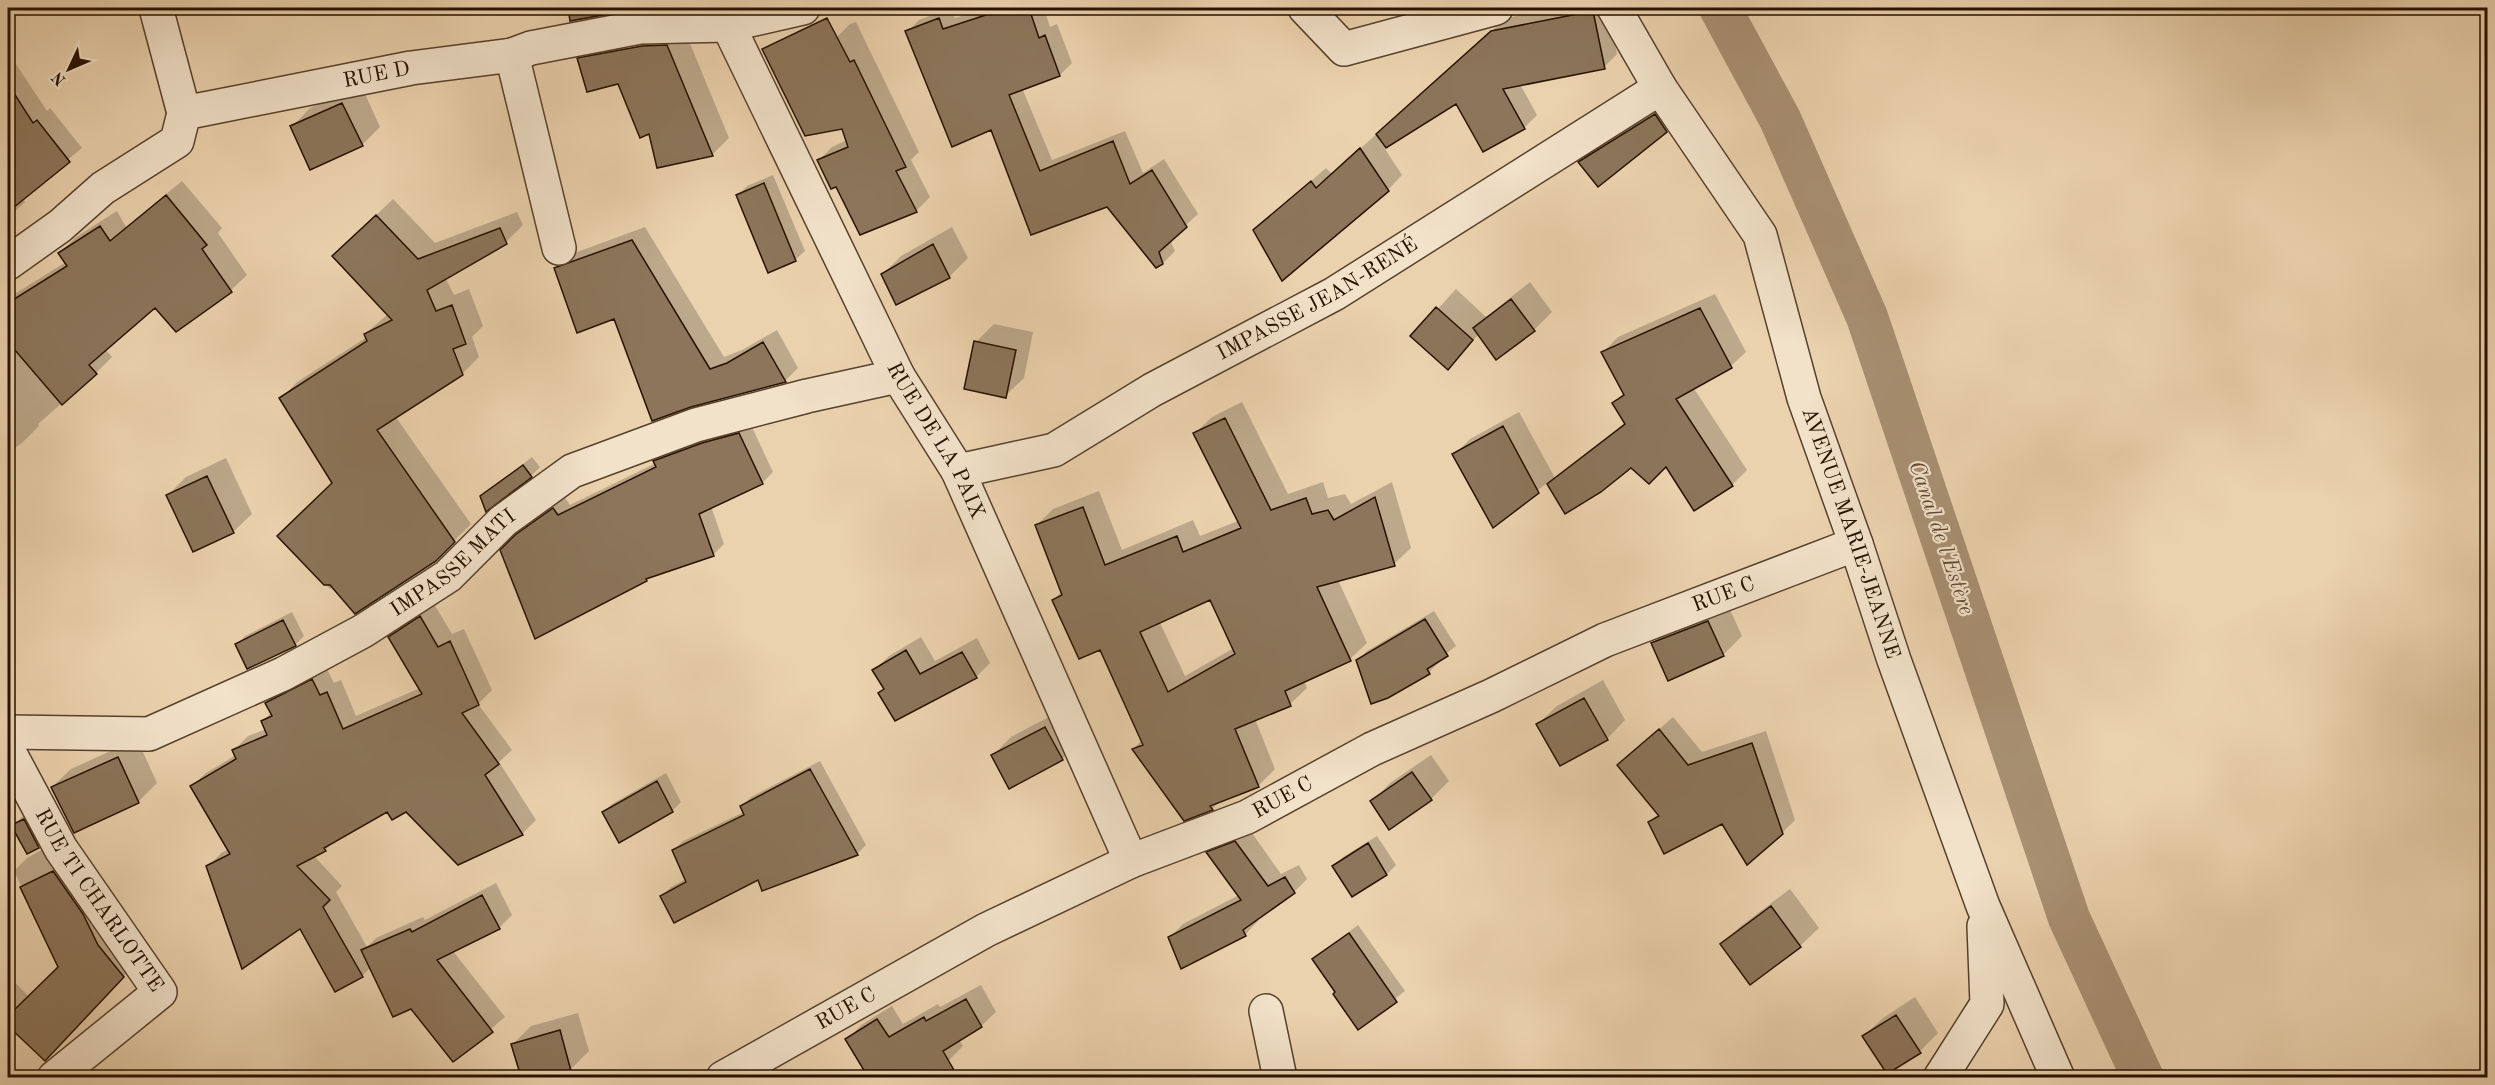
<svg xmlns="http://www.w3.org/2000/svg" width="2495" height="1085" viewBox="0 0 2495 1085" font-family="'Old Standard TT',serif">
  <rect width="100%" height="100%" fill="#ebd2ae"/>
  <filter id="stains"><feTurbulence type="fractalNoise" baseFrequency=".00333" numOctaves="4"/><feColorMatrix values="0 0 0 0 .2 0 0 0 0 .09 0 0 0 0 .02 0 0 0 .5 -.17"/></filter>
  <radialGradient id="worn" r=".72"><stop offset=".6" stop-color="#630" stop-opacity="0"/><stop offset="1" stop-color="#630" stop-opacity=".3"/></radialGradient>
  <path fill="#0003" fill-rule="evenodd" d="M569,8H608L602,14L571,20Z
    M950,8L955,18L987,8H1044L1050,27L1057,24L1072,63L1060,75L1022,88L1052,160L1125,131L1143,173L1164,159L1198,214L1170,240L1175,251L1163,263L1108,206L1032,233L992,128L907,32L919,20Z
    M1561,8H1608L1617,54L1604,67L1520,84L1537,115L1524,128L1456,102L1379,140L1402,175L1388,190L1255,230L1326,168L1332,174L1506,18Z
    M856,22L919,152L911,160L930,197L916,211L836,185L818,161L832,147L847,140L836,38L850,24Z
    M680,29H684L729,138L712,155L650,132L618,80L579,59L596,42L626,36L628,50Z
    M8,52L47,111L50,108L82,148L22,198L25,202L8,218Z
    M361,85L380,127L362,145L292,127L310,108Z
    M1664,106L1675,122L1666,131L1580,162L1589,153Z
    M773,175L805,251L795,260L738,195L747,186Z
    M182,181L222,228L218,233L247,275L231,290L176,330L155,306L105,349L112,357L96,373L38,424L39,426L23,442L8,453V298L66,262L60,253L76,237L117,211L126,227Z
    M393,199L435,243L517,212L523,225L506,242L446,279L454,295L469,289L483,326L472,337L479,357L462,374L395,416L471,524L435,560L333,586L330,589L279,536L334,483L281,399L297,382L367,337L365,334L388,314L350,240Z
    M645,227L724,357L742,350L777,330L798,368L785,381L691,405L615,317L555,268L569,255Z
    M952,227L968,258L949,277L897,303L882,275L901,256Z
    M1530,282L1552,312L1534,330L1479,334L1447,368L1413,336L1456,289L1486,317Z
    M1715,294L1746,352L1731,366L1693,387L1747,470L1732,485L1666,465L1631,466L1565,511L1548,482L1493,526L1454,455L1470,439L1519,412L1555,478L1626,422L1614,403L1624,392L1603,352L1618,337Z
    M994,324L1033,332L1024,378L1005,396L976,342Z
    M1242,402L1288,494L1323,482L1328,498L1345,494L1351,504L1392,482L1411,548L1394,564L1338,580L1367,643L1350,659L1304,680L1307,688L1290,704L1255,719L1275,769L1258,786L1220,801L1212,809L1133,749L1142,740L1101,648L1054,600L1062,591L1036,526L1053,509L1099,491L1122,550L1193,520L1200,536L1238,521L1195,433L1212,417ZM1211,598L1234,648L1185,676L1159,621Z
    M750,423L773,472L762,483L711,506L724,544L713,555L651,576L535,637L502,551L528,524L565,498L570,505L656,463L666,450Z
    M532,457L540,467L531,476L481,497Z
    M226,458L252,514L233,532L168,495L186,477Z
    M1727,603L1742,636L1723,655L1653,643L1671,625Z
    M434,604L452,634L464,629L492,690L478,704L512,750L499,762L536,820L522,834L458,863L406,810H387L335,840L325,850L314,856L342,886L336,892L367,947L376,938L423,917L425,920L496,883L512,915L499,928L452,950L505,1017L454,1060L412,1007L371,967L362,976L301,927L208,867L221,853L229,849L192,786L206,773L236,755L234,750L248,736L266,729L263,721L271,713L266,703L280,689L326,667L334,683L341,680L356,716L420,688L390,638L403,624Z
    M1434,611L1456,646L1437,661L1438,663L1429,672L1387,697L1358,660L1367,651Z
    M292,612L304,636L295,645H236L245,636Z
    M921,637L935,661L977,638L990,663L976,677L885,688L874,670L889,656Z
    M1603,680L1625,720L1607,739L1538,724L1557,706Z
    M1064,709L1081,740L1063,758L1009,787L993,755L1011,737Z
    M1673,717L1702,752L1766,731L1795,820L1782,833L1722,822H1650L1659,813L1619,765Z
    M137,739L157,783L138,802L52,787L71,769Z
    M1431,755L1449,781L1431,799L1372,802L1390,783Z
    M820,761L866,845L857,854L759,878L662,896L671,887L686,879L674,850L683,841L744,812L742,806L751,797Z
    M666,773L681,802L672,811L603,813L612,804Z
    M33,811L47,838L38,847L13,826L22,817Z
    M1249,829L1281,874L1299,865L1307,879L1294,892L1257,919L1258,921L1245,935L1170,937L1183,924L1239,895L1208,853L1222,839Z
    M1377,836L1396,865L1387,874L1334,866L1343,857Z
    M56,842L136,963L58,1046L15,1032L8,1039V975L29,997L60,967L14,871L27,858Z
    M1790,889L1819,928L1800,946L1750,983L1722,944L1741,926Z
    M1358,925L1405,991L1358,1028L1337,991L1314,959Z
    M981,985L996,1012L981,1026L959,1040L963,1046L948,1061L921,1078H870L847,1040L861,1025L892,1006L903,1024L938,1004L940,1007Z
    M1915,997L1938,1033L1920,1051L1864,1036L1883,1018Z
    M578,1013L589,1051L570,1070L543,1078H522L513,1044L531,1026Z
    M289,1072L290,1078H277Z"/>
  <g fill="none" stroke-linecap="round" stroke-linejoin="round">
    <path stroke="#a89073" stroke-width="42" d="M1720,8L1780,119L1867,317L2069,918L2143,1078"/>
  </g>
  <path fill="#8c755a" stroke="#261100" stroke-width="1.5" fill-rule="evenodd" d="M568,8H652L636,9L570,21Z
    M1007,8H1029L1039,38L1045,35L1060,76L1009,95L1040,171L1113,141L1130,184L1152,170L1187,227L1159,252L1163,264L1156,268L1107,207L1031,235L991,130L952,147L905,31L939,18L943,29Z
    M1593,11L1605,69L1503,89L1525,129L1483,152L1456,104L1386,148L1376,134L1491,31Z
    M827,18L850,62L854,60L906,167L896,171L917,212L860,235L836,187L831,189L817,160L848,147L842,129L805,136L762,49Z
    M667,45L713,156L657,168L649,134L640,138L618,84L587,92L577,58L642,46Z
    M8,84L33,123L37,120L70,162L8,212Z
    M342,103L363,146L310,170L290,126Z
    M1655,114L1667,132L1598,187L1578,162Z
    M1360,148L1389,191L1282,281L1253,230L1311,181L1316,188Z
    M764,183L796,261L768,273L736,195Z
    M166,195L207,245L202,249L232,292L176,332L155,308L89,365L97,374L62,405L8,342V303L67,266L58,253L100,226L110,241Z
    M376,215L418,259L500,228L507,244L427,290L436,311L452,305L466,344L453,349L463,375L377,430L455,542L436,561L355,614L330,585H324L277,536L332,483L279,398L367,341L364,334L392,320L332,256Z
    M632,240L710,369L727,363L763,342L786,382L691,407L652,421L614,319L577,333L554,268Z
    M933,244L950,278L896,305L881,274Z
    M1511,299L1535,331L1496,360L1473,328Z
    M1436,307L1473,340L1448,370L1410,336Z
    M1700,308L1732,368L1676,399L1733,486L1694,511L1666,467L1649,484L1631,468L1601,492L1565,514L1547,484L1625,424L1612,403L1624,395L1601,352Z
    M974,341L1016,350L1006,398L964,389Z
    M1225,418L1271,510L1306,498L1312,514L1328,510L1334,520L1375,497L1395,566L1317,587L1351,661L1285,691L1291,706L1235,729L1259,787L1210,806L1213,810L1184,821L1132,749L1143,745L1100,650L1079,659L1052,600L1062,595L1035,525L1083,507L1105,565L1177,536L1183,552L1241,528L1193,433ZM1210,600L1235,654L1168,692L1140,632Z
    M1503,426L1539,493L1493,528L1452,454Z
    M739,433L763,484L699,514L714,556L646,579L647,581L535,639L500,550L515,535L553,508L558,515L656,467L653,461L702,443Z
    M523,465L532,477L486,512L480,496Z
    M207,476L234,533L193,552L166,495Z
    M420,616L438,647L450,641L479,705L462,713L499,764L485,775L523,835L458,865L406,812L392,820L387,812L324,848L326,851L297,866L330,900L323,907L363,977L335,992L300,929L242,969L206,866L230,854L190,786L236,759L232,750L267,735L261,721L272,716L265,703L312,679L320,695L327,692L343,729L422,694L388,637Z
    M1425,619L1448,656L1427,669L1430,674L1388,698L1371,704L1356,660Z
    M283,620L296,646L247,669L235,644Z
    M1708,621L1724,656L1668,681L1651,643Z
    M906,650L920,674L962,652L977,678L895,721L878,693L884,689L872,670Z
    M1584,698L1608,740L1560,766L1536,724Z
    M1045,727L1063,760L1009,789L991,755Z
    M1659,729L1688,765L1752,743L1783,834L1747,865L1722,824L1664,854L1648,822L1659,816L1617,765Z
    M118,757L139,803L74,833L51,787Z
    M810,769L858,855L762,891L758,880L674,923L660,896L686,882L672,850L744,815L740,806Z
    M1412,772L1432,800L1389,830L1370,801Z
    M657,781L673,812L619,843L602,812Z
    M24,819L39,848L27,854L11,825Z
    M1235,841L1268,886L1285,877L1295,893L1243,930L1246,936L1181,969L1168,937L1241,900L1206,852Z
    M1368,843L1387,875L1352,897L1332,866Z
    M53,871L83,914L98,945L124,977L45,1061L8,1026V1016L58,967L20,887Z
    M482,895L500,929L437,960L493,1032L453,1062L411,1009L393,1017L361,950L410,929L412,932Z
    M1771,906L1801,947L1750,985L1720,944Z
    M1349,933L1397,1002L1358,1030L1333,994L1335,992L1312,959Z
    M966,999L982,1027L943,1051L958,1077H868L845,1039L877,1019L889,1037L924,1017L926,1021Z
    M1896,1015L1921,1053L1887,1074L1862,1036Z
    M560,1030L571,1071L548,1077H521L511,1044Z"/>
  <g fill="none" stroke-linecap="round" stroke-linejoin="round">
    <g stroke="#57412c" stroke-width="36">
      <g id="street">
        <path d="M156,8L184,113"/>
        <path d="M1305,8L1344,49L1496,8"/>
        <path id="s1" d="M1614,8L1660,88L1760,235L1804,398L1856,544L1894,660L1983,906L2058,1078"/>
        <path id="s2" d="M728,25L898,376L958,471L1131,861"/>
        <path d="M512,55L559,248"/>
        <path id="s3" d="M8,263L60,226L103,188L177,141L184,113L411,68L512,55L531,48L640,27L728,25L803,8"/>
        <path id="s4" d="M958,471L1054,450L1152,390L1334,294L1660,88"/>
        <path id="s5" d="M8,732L149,734L283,674L363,631L448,576L503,521L572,471L696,425L807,396L898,376"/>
        <path id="s6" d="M8,750L61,849L160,992L54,1078"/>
        <path d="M1266,1011L1280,1078"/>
        <path id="s7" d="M723,1078L986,930L1131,861L1247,817L1372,749L1491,696L1605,640L1856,544"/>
        <path d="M1940,1078L1987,1004L1984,926"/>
      </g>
    </g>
    <use href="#street" stroke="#f2e2ca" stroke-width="33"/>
  </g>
  <g text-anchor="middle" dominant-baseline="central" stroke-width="4.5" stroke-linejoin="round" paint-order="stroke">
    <g font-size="21" fill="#261100" stroke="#f2e2ca">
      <text stroke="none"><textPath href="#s3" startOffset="434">RUE D</textPath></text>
      <text stroke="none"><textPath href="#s4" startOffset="402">IMPASSE JEAN-RENÉ</textPath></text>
      <text stroke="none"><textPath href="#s2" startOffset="465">RUE DE LA PAIX</textPath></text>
      <text stroke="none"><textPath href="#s1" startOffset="582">AVENUE MARIE-JEANNE</textPath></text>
      <text stroke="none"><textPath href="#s5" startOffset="492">IMPASSE MATI</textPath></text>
      <text stroke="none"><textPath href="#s7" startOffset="1113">RUE C</textPath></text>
      <text stroke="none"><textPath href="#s7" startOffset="627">RUE C</textPath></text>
      <text stroke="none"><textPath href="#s6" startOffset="176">RUE TI CHARLOTTE</textPath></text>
      <text stroke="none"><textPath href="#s7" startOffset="141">RUE C</textPath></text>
    </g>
    <g font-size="22" font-style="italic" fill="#604a34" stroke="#f2e2ca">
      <text transform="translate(1941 538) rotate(71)">Canal de l'Estère</text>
    </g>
  </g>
  <rect width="2495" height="1085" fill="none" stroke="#ebd2ae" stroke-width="30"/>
  <rect x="9" y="9" width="2477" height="1067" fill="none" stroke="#261100" stroke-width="3"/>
  <rect x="15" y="15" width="2465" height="1055" fill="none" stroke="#261100" stroke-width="1.5"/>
  <g transform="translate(69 69) rotate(226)" stroke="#f2e2ca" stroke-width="4.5" paint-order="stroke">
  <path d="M0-4.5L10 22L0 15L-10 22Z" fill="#261100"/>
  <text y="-9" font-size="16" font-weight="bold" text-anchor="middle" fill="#261100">N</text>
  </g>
  <rect width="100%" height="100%" filter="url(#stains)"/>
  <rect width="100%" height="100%" fill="url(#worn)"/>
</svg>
